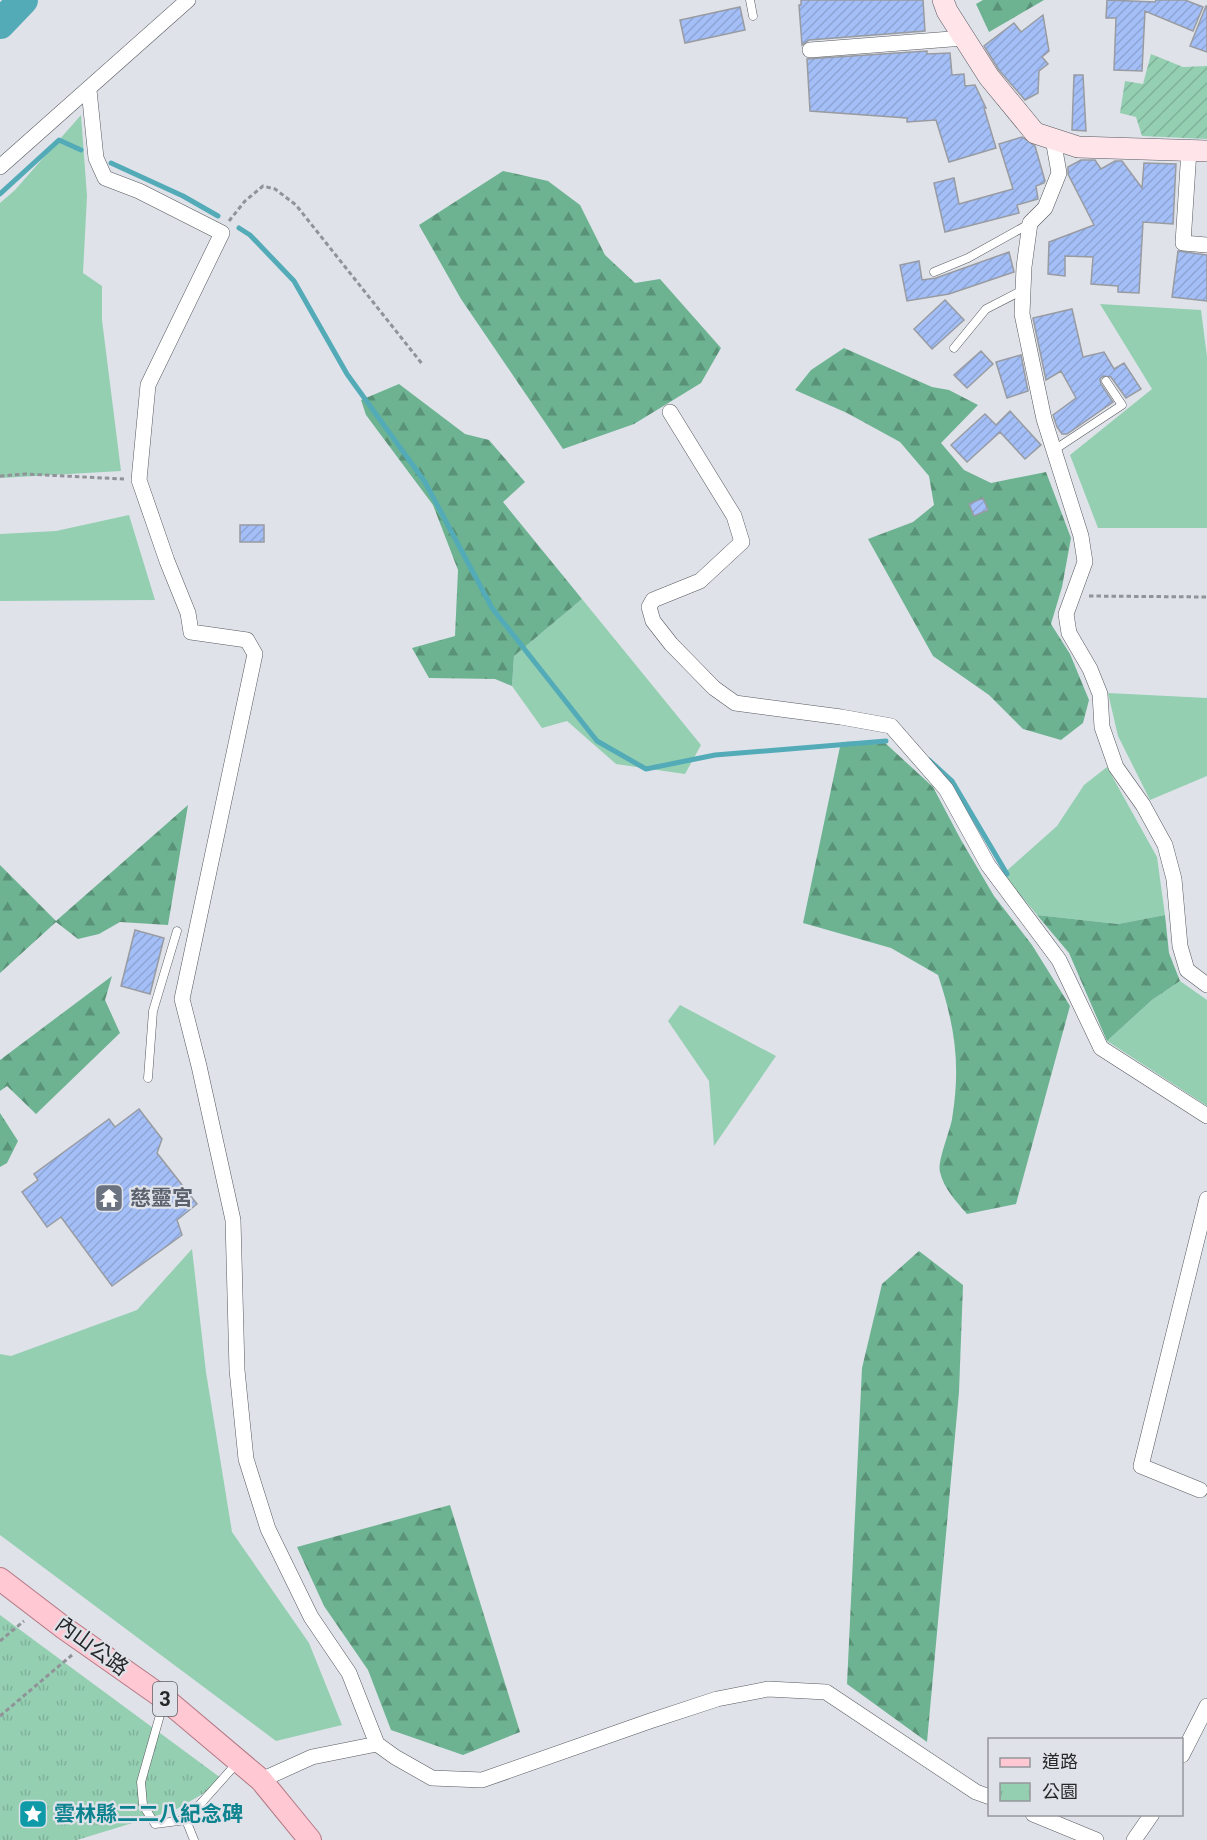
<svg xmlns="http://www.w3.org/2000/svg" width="1207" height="1840" viewBox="0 0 1207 1840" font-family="Roboto,'Noto Sans TC',sans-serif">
  <defs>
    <pattern id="forest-firs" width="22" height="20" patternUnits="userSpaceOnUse" patternTransform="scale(1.5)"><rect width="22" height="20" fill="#6db392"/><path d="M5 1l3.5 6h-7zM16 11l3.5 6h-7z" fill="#599277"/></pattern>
    <pattern id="park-tufts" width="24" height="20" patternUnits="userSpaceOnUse" patternTransform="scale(1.5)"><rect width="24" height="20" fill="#94cfb2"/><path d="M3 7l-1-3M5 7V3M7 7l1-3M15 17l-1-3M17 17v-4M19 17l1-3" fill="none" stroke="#7fb299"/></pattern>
    <pattern id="garden-furrows" width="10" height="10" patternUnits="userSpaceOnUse" patternTransform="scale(1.5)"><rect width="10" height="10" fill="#94cfb2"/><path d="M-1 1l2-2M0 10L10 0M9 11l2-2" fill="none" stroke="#7fb299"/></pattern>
    <pattern id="building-hatch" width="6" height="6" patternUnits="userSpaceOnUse" patternTransform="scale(1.5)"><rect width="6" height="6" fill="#a4bff7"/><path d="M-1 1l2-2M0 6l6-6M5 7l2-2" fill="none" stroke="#8da4d4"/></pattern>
  </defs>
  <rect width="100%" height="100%" fill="#dfe2e9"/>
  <path fill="#94cfb2" d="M81,115L87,196L83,273L102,286V320L121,471L0,478V203L15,190Z
    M1100,304L1201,310L1207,357V528H1098L1070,455L1152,389Z
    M129,515L155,600L0,601V534L56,531Z
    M582,599L701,745L685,774L616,764L567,721L542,728L512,686L514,656Z
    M1108,693L1207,698V776L1150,800L1118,736Z
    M1107,767L1157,857L1165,915L1118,924L1037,915L1003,874L1057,826L1084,785Z
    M1180,981L1207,1000V1106L1107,1041L1152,1000Z
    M680,1005L776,1056L714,1146L709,1081L668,1021Z
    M192,1249L206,1372L232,1532L309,1643L342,1725L276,1741L0,1535V1354L11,1356L137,1310Z"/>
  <path fill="url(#forest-firs)" d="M983,0H1044L989,32L976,4Z
    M503,171L548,181L580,205L605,255L635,283L660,279L721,348L701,383L634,424L563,449L461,299L419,225Z
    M844,348L932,387L949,390L978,405L941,443L964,470L991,483L1046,472L1071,538L1062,587L1051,624L1070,654L1089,700L1083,723L1061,740L1023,729L989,695L933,656L868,539L913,522L934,505L929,476L900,442L847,413L795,390L811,370Z
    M399,384L465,434L489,440L525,482L503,502L582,599L514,656L512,686L495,679L429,678L412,648L455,636L458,570L433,505L366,415L361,400Z
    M883,741L933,787L961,840L994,896L1032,945L1070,1006L1016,1204L967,1214C956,1201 944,1189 940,1172C937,1162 950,1131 952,1119C961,1065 955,1026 938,975L891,948L803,923L841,742Z
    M188,805L168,925L120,922L99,934L78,939L56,922L0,973V865L56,921Z
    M1037,915L1118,924L1165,915L1169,953L1180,981L1152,1000L1107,1041L1069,953Z
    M112,976L105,1000L120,1033L36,1114L7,1086L0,1091V1060Z
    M0,1113L18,1141L7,1163L0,1167Z
    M919,1251L963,1285L959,1392L927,1742L847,1684L862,1368L882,1284Z
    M450,1505L520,1732L463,1755L391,1730L368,1670L324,1606L297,1547Z"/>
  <path fill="url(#park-tufts)" d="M0,1615L225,1781L175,1810L77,1840H0Z"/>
  <path fill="url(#garden-furrows)" d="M1151,54L1183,67L1207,66V139L1142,136L1136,117L1120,113L1125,81L1143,84Z"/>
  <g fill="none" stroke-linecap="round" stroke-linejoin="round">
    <path stroke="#54abb8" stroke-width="5" d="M111,163L183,196L218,216
      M0,194L59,140L81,150
      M239,228L250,235L294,281L347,374L425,482L492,608L597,741L646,769L715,755L886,741
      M929,760L952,781L1007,874"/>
    <path stroke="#54abb8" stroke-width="30" d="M0,24L23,0"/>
  </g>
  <path fill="url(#building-hatch)" stroke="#989ba1" stroke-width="1.5" d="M801,0H923L925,31L809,40L802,45L799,5H801Z
    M1107,0L1155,2L1156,0H1185L1203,7L1193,31L1145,11L1142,71L1114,70L1116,18H1106Z
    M1206,6H1207V52L1190,46Z
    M740,7L745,30L685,43L680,20Z
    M1043,15L1049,51L1042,57L1048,64L1039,71L1038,93L1025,100L999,70L984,46L1014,23L1021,32Z
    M927,51V54L950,53L952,75L964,74L965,86L975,85L986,108H984L996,148L949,162L936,120L907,122V118L810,111L807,59Z
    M1074,75H1083L1086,131L1072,130Z
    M1022,137L1035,146L1045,181L1044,183L1036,186L1038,199L1017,205L1019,213L945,232L934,183L954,178L959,204L1013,189L999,144Z
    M1081,160H1095L1101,169L1115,161H1122L1142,188L1144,163L1176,164L1173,224L1143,222L1139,293L1118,292V286L1091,284L1093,257L1065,256V276L1048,274L1049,242L1094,225L1068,174V167Z
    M1178,251L1207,255V301L1172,297Z
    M1009,252L1014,272L949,294L907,301L900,265L919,261L922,280L936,278Z
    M945,300L964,320L932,349L914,329Z
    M1072,309L1083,357L1104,352L1114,369L1124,363L1141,389L1126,398L1111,377L1103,376L1100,379L1101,384L1113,402L1067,434H1062L1057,427L1053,415L1076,398L1061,371L1046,380L1033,318Z
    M981,351L993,364L967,388L954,375Z
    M1021,355L1028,391L1007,398L996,362Z
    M1010,411L1041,445L1025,459L1000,432L967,462L951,445L985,414L996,425Z
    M983,498L988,510L974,516L969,504Z
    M240,525H264V542H240Z
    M135,930L164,938L150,994L121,986Z
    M139,1109L162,1139L157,1153L197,1204L177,1220L182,1235L112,1286L61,1217L47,1227L22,1192L38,1180L34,1174L109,1119L115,1127Z"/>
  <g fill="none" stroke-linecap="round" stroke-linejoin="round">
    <g stroke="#56595f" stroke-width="9">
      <path id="lane" d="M750,0L753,16
        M934,272L968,258L1029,224
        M954,348L986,309L1023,290
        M1054,450L1122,405L1106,381
        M148,1078L153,1011L177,931
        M164,1701L141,1782L143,1805L155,1824L186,1820L237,1763
        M186,1820L194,1840"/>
    </g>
    <g stroke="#56595f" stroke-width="16">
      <path id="street" d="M810,50L964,38
        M89,90L96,158L105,178L139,191L222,233L148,385L139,480L167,561L188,613L191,632L247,640L255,654L182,999L199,1066L233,1220L237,1370L246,1459L268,1529L311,1617L349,1673L377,1744
        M1053,139L1059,173L1045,208L1030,223L1024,267L1022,314L1044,419L1081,536L1085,562L1066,614L1069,633L1090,669L1100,694L1102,727L1116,767L1143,805L1165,845L1174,879L1180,946L1187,970L1207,985
        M1189,150L1183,243L1207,245
        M0,167L188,0
        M670,412L734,516L742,542L700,581L653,600L649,607L653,621L671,644L714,688L735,703L841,717L891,726L946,789L988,865L1059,960L1101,1048L1207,1116
        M1200,1490L1141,1466L1207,1199
        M1182,1755L1207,1706
        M261,1780L312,1757L377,1744L395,1757L432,1778L482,1780L650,1721L717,1699L768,1689L826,1692L976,1792L990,1797
        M1033,1814L1096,1840
        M1134,1840L1152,1814"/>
    </g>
    <g stroke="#56595f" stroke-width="22">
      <path id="secondary" d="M943,0L947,11L989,77L1035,133L1078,147L1207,151"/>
    </g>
    <g stroke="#b37884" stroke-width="24">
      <path id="primary" d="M0,1579L64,1628L165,1699L261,1780L310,1840"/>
    </g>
    <path stroke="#909398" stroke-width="3" stroke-dasharray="4.5 3" stroke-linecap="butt" d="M229,221L245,201L263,186L275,189L296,205L423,365
      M0,476L25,474L124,479
      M1089,596L1207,597
      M0,1641L24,1621
      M0,1716L72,1655"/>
    <use href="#lane" stroke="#fff" stroke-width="8"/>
    <use href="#street" stroke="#fff" stroke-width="15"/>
    <use href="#secondary" stroke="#ffe4e9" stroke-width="21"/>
    <use href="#primary" stroke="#ffc8d3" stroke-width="22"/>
  </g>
  <defs>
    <g id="temple-square" transform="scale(1.5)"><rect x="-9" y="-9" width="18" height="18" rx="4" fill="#6b7280" stroke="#dfe2e9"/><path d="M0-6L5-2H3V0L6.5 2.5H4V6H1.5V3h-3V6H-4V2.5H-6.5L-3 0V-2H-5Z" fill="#fff"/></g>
    <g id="sight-square" transform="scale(1.5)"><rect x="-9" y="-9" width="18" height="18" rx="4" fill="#0f9aa8" stroke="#dfe2e9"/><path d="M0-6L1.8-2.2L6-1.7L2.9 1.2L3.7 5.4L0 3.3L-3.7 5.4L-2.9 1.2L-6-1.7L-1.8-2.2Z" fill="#fff"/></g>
  </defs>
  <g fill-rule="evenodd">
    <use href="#temple-square" x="109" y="1198"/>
    <use href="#sight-square" x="33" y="1814"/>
  </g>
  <g text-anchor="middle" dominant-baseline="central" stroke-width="4.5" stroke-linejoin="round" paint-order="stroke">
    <rect fill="#dfe2e9" stroke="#5d5f63" stroke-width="1.5" x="153" y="1682" width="24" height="34" rx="4.5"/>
    <g font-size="20" font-weight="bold" fill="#252729">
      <text x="165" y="1699">3</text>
    </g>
    <g font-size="21" font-weight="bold" fill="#5b616d" stroke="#dfe2e9" text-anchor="start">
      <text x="130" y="1198">慈靈宮</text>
    </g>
    <g font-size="21" fill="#252729" stroke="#dfe2e9">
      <text transform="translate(92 1646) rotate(36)">內山公路</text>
    </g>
    <g font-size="21" font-weight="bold" fill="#0d838f" stroke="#dfe2e9" text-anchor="start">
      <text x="54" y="1814">雲林縣二二八紀念碑</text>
    </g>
  </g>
  <rect x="988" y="1738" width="195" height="78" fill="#dfe2e9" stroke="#95979c" stroke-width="1.5"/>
  <rect x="1000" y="1758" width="30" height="9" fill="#ffc8d3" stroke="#95979c" stroke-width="1.5"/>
  <text x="1042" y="1768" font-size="18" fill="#252729">道路</text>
  <rect x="1000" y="1783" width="30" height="18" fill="url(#park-tufts)" stroke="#95979c" stroke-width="1.5"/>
  <text x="1042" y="1798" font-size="18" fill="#252729">公園</text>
</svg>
